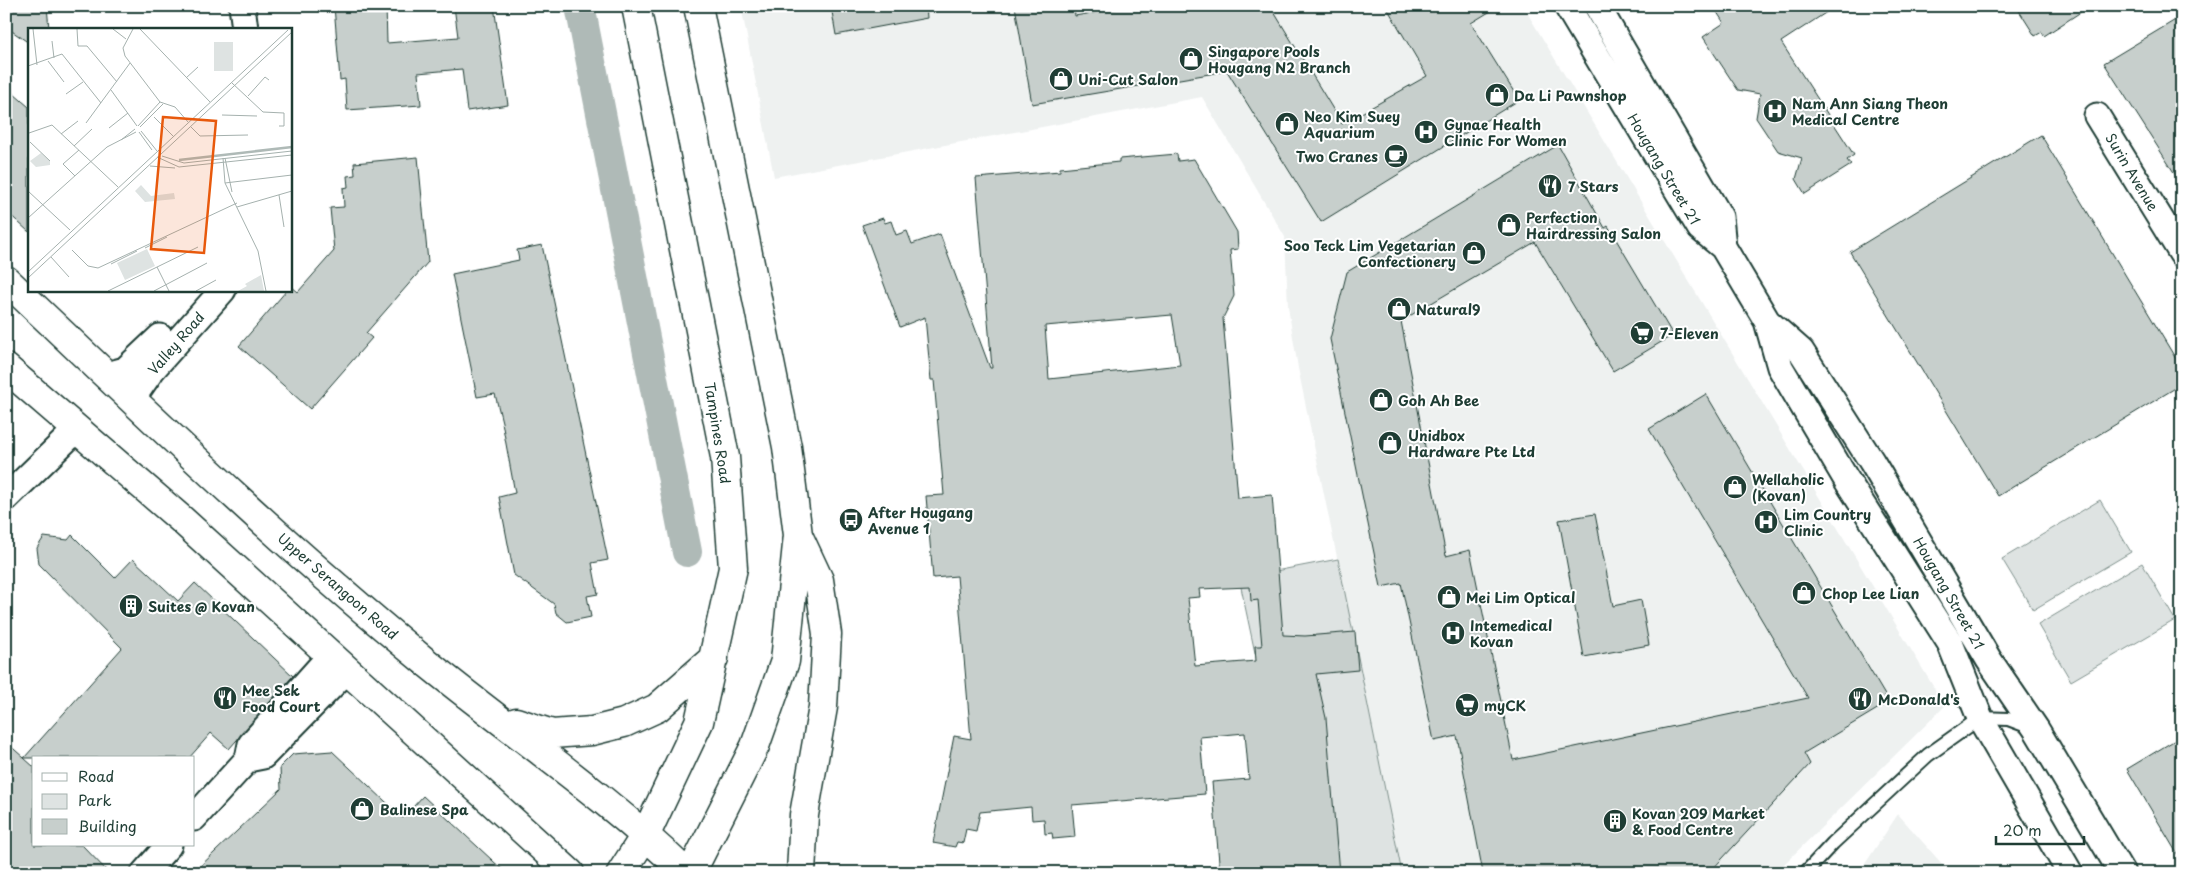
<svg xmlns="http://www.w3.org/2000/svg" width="2188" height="879" viewBox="0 0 2188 879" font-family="'Playpen Sans',sans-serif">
  <rect width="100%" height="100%" fill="#fff"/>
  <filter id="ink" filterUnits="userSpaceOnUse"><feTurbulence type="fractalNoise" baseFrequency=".02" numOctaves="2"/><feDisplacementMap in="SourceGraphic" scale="10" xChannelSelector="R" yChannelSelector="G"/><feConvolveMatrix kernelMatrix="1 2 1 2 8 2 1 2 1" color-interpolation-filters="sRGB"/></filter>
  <g filter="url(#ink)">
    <path fill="#eef1f0" d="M741,6H1523L1945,706L1775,873H1402L1298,368L1288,307L1285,237L1202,97L774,177Z
      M1898,814L1950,873H1859Z"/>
    <path fill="#dee3e2" stroke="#7e908b" d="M2100,500L2131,552L2033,610L2002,559Z
      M1338,559L1402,873H1302L1239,578Z
      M2142,563L2175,620L2071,681L2038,625Z"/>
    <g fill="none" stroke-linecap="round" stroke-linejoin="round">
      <path stroke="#afbab7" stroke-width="30" d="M580,6L687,552"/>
    </g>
    <path fill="#c7cfcc" stroke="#1f3d34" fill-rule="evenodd" d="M6,6H47L49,29H29V43L6,27Z
      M334,6H386L387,43L458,37L454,6H494L508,105L467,111L462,69L418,73L421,105L347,110L345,79L340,80Z
      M831,6H926L927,18L836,35Z
      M1015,6H1074L1075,16L1132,6H1256L1274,12L1342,124L1427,76L1386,6H1499L1471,23L1519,100L1321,222L1227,71L1032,104Z
      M1713,6H1836L1781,42L1854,155L1847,160L1851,165L1805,194L1796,179L1802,158L1778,151L1756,118L1760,94L1738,90L1703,37L1724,23Z
      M2016,6H2090L2044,36L2042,32L2035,36Z
      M2182,16V185L2104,63Z
      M6,87L29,107V232L6,211Z
      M2041,135L2182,369V384L1998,496L1850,252Z
      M1558,145L1605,228L1608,226L1673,335L1613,371L1535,242L1401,321L1446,556L1470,550L1513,760L1808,698L1649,429L1706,394L1889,702L1804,753L1810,764L1709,873H1483L1457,736L1434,741L1401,583L1381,587L1330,339L1347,272Z
      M1177,154L1178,161L1194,159L1237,232L1238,249L1230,250L1234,296L1223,318L1238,498L1272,495L1283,635L1305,636L1355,632L1358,670L1316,674L1326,718L1339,873H1220L1212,782L1249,779L1245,733L1200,737L1205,794L1072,805L1075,837L1053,839L1052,833L1045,834L1044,819L1032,820L1031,807L980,812L976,831L966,829L963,843L957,842L955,847L933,843L954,736L971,739L957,576L933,578L926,496L944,495L934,380H931L925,317L900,327L862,225L883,218L885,223L891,221L896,235L907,231L912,244L940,234L990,368H992L976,178L1060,171V168L1119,162V159ZM1172,315L1180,365L1049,379L1045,326ZM1250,587L1251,601L1258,600L1262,646H1255L1256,661L1195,666L1188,598L1200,597L1199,589Z
      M418,157L428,262L366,333L372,338L310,409L239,346L287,290H290L291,286L298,292L334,251L330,208L344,207L343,188L348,187L347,176L355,175L354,163Z
      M542,245L608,560L592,563L598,594L587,596L591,617L567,622L556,613L554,604L514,575L499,497L515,493L502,422L495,394L477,397L452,274L519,260L517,250Z
      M1595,514L1613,606L1641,600L1649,645L1584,657L1559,520Z
      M72,535L115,578L133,559L178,601L195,583L293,676L229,749L211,733L189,758H24L34,767V845H82L109,873H6V742L24,758L122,648L39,564L37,548L44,537L68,540Z
      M2182,736V862L2127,769Z
      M332,751L403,818L423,796L506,873H193L281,789L280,767L293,754Z"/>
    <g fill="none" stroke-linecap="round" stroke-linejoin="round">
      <g stroke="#1f3d34" stroke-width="16">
        <path id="lane" d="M1805,873L1833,843L1928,755L1980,718L2008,719L2032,728"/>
      </g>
      <g stroke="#1f3d34" stroke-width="29">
        <path id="street" d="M242,6L245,29
          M1567,6L1700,228L1723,247L1767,321L1780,367L1846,479L1950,643L1980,718L2070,873
          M1597,6L1720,217L1723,247
          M2097,116L2182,254
          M1767,321L1801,351L1872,462L1989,660L2036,729L2122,873
          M106,375L125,370L160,337
          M132,399L152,370L223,290
          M6,498L77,429
          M248,759L263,756L346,671
          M194,818L248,759L251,744L330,656
          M144,873L169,845"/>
      </g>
      <g stroke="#1f3d34" stroke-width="31">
        <path id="primary" d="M6,280C142,409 277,540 422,659C510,731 604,794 686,873
          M6,368L181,519L570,873
          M798,535L819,580L827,634L823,707L804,815L801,873
          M516,722L552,734L592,731L624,723L657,708L714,658
          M621,873L646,834L699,722L733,568L725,457L636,6
          M691,873L755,746L785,661L798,535L787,447L698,6"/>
      </g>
      <use href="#lane" stroke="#fff" stroke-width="12"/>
      <use href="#street" stroke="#fff" stroke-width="25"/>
      <use href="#primary" stroke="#fff" stroke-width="28"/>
    </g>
  </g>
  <defs>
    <g id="shop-disc" transform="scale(1.25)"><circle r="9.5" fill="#1f3d34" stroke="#fff"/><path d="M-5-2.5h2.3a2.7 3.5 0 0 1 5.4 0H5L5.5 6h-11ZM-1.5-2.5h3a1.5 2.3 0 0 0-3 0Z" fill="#fff"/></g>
    <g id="hospital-disc" transform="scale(1.25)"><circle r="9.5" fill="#1f3d34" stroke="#fff"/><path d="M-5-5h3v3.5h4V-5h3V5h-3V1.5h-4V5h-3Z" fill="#fff"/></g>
    <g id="cafe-disc" transform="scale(1.25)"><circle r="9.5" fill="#1f3d34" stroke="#fff"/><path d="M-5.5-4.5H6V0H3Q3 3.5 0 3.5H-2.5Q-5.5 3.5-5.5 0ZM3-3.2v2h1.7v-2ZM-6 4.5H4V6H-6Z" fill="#fff"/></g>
    <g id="restaurant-disc" transform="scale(1.25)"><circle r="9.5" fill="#1f3d34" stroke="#fff"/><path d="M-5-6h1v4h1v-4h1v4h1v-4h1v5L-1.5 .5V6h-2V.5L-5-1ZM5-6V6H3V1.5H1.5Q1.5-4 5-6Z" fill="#fff"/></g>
    <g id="supermarket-disc" transform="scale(1.25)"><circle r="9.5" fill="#1f3d34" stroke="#fff"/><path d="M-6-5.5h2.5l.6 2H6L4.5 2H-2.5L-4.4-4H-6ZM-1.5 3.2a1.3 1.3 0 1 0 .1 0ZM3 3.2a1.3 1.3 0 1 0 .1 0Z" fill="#fff"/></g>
    <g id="bus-disc" transform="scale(1.25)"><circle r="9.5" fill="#1f3d34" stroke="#fff"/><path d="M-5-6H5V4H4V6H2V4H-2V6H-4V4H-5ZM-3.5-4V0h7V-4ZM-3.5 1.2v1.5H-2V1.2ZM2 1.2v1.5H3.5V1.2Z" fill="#fff"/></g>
    <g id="building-disc" transform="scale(1.25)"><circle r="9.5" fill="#1f3d34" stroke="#fff"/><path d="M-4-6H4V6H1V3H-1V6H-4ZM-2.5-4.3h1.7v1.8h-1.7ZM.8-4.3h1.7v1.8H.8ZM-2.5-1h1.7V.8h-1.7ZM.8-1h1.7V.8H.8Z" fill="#fff"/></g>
  </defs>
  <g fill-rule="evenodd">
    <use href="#shop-disc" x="1191" y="59"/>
    <use href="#shop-disc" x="1061" y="79"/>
    <use href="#shop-disc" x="1497" y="95"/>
    <use href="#hospital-disc" x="1775" y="111"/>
    <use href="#shop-disc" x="1287" y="124"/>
    <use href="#hospital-disc" x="1426" y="132"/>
    <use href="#cafe-disc" x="1396" y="156"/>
    <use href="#restaurant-disc" x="1550" y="186"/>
    <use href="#shop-disc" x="1509" y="225"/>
    <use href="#shop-disc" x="1474" y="253"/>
    <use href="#shop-disc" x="1399" y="309"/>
    <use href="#supermarket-disc" x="1642" y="333"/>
    <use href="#shop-disc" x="1381" y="400"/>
    <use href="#shop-disc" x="1390" y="443"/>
    <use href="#shop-disc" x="1735" y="487"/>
    <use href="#bus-disc" x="851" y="520"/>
    <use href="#hospital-disc" x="1766" y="522"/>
    <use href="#shop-disc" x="1804" y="593"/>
    <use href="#shop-disc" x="1449" y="597"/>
    <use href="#building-disc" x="131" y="606"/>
    <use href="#hospital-disc" x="1453" y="633"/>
    <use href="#restaurant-disc" x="225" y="698"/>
    <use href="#restaurant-disc" x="1860" y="699"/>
    <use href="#supermarket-disc" x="1467" y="705"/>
    <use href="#shop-disc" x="362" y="809"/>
    <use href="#building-disc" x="1615" y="821"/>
  </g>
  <g text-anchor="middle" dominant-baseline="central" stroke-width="4" stroke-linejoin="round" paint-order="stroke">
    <g font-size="14" font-weight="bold" fill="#1f3d34" stroke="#fff" text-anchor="start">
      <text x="1208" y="51">Singapore Pools<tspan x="1208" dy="16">Hougang N2 Branch</tspan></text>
      <text x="1078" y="79">Uni-Cut Salon</text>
      <text x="1514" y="95">Da Li Pawnshop</text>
      <text x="1792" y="103">Nam Ann Siang Theon<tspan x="1792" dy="16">Medical Centre</tspan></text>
      <text x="1304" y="116">Neo Kim Suey<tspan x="1304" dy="16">Aquarium</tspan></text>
      <text x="1444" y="124">Gynae Health<tspan x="1444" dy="16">Clinic For Women</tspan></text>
      <text x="1378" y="156" text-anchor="end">Two Cranes</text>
      <text x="1568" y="186">7 Stars</text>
      <text x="1526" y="217">Perfection<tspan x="1526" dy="16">Hairdressing Salon</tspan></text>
      <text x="1456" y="245" text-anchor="end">Soo Teck Lim Vegetarian<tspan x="1456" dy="16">Confectionery</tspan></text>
      <text x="1416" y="309">Natural9</text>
      <text x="1660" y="333">7-Eleven</text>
      <text x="1398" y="400">Goh Ah Bee</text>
      <text x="1408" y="435">Unidbox<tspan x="1408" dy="16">Hardware Pte Ltd</tspan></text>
      <text x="1752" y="479">Wellaholic<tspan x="1752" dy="16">(Kovan)</tspan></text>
      <text x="868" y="512">After Hougang<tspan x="868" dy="16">Avenue 1</tspan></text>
      <text x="1784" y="514">Lim Country<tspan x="1784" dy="16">Clinic</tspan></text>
      <text x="1822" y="593">Chop Lee Lian</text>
      <text x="1466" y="597">Mei Lim Optical</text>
      <text x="148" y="606">Suites @ Kovan</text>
      <text x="1470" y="625">Intemedical<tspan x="1470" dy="16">Kovan</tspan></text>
      <text x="242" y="690">Mee Sek<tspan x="242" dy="16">Food Court</tspan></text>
      <text x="1878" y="699">McDonald's</text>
      <text x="1484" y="705">myCK</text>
      <text x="380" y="809">Balinese Spa</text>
      <text x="1632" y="813">Kovan 209 Market<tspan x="1632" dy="16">&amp; Food Centre</tspan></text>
    </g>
    <g font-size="14" fill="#1f3d34" stroke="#fff">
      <text transform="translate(1664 169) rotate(59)">Hougang Street 21</text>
      <text transform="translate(2132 172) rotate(59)">Surin Avenue</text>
      <text transform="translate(176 343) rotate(-49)">Valley Road</text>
      <text transform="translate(718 433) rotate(81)">Tampines Road</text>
      <text transform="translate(338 586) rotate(41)">Upper Serangoon Road</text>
      <text transform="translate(1949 593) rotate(60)">Hougang Street 21</text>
    </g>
  </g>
  <g transform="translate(28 28)">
    <rect width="264" height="264" fill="#fff"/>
    <path d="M186,14H205V43H186ZM13,125L22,133V137L8,139L2,133ZM113,157L123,168L146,165L147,171L117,174L107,163ZM119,221L127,238L97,252L89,235ZM233,247L236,263H210L219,258L217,256Z" fill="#dee3e2"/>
    <path fill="none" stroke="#afbab7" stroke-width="2.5" d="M151,132L264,119"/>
    <path fill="none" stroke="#a5b1ae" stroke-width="1" d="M5,1L9,37M49,1L50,18H59L89,54M85,1L98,11M105,1L95,20L97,28L132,74L147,79L160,94M112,1L182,74M24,13L26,30M20,33L36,54M0,38L34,26L73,75M158,50L170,39M204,55L235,84L256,85V98H251M83,62L109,98M38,66L55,54M220,68L237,49L241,52M194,87L229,88M126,89L146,109M58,95L102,35M110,98L132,74M112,99L135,76M163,99L172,108L220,107M81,100L100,85M0,102V120M113,103L129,123M111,104L124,122M1,105L24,97L90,159M33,106L50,93M93,112L107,101M2,114L22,133M46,118L64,101M134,128L156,135L264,123M129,129L151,139L264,127M195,130L197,155L230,223L238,263M197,130L204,164M122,138L147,140M47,148L35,136L51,122M197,155L264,147M0,163L42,202M251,167L256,199M209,179L264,163M0,190L79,119L108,104M117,220L139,209M44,222L60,238L70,240L209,175M23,229L41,249M83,236L109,223M129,239L141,263M0,244L260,2M0,250L264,4M80,263L170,219M126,263L179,235M168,263L188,252"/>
    <path fill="#e8590c" fill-opacity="0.15" stroke="#e8590c" stroke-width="2.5" d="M135,89L188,93L176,225L123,221Z"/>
    <rect width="264" height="264" fill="none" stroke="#1f3d34" stroke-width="2.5"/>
  </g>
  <rect width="2188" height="879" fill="none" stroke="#fff" stroke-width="25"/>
  <rect x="12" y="12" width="2163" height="854" fill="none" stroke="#1f3d34" stroke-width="2" filter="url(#ink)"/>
  <rect x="32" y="756" width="162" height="90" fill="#ffffff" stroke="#a5b1ae"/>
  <rect x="42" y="773" width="25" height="8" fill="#ffffff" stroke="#a5b1ae"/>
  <text x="78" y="782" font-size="15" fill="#1f3d34">Road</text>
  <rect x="42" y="794" width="25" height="15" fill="#dee3e2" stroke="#a5b1ae"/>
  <text x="78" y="806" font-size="15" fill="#1f3d34">Park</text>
  <rect x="42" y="819" width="25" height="15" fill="#c7cfcc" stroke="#a5b1ae"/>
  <text x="78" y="832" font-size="15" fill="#1f3d34">Building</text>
  <path d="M1996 836v8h88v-8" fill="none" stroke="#1f3d34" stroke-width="2.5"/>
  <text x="2003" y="836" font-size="15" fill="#1f3d34" stroke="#ffffff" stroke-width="4" paint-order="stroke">20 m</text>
</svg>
